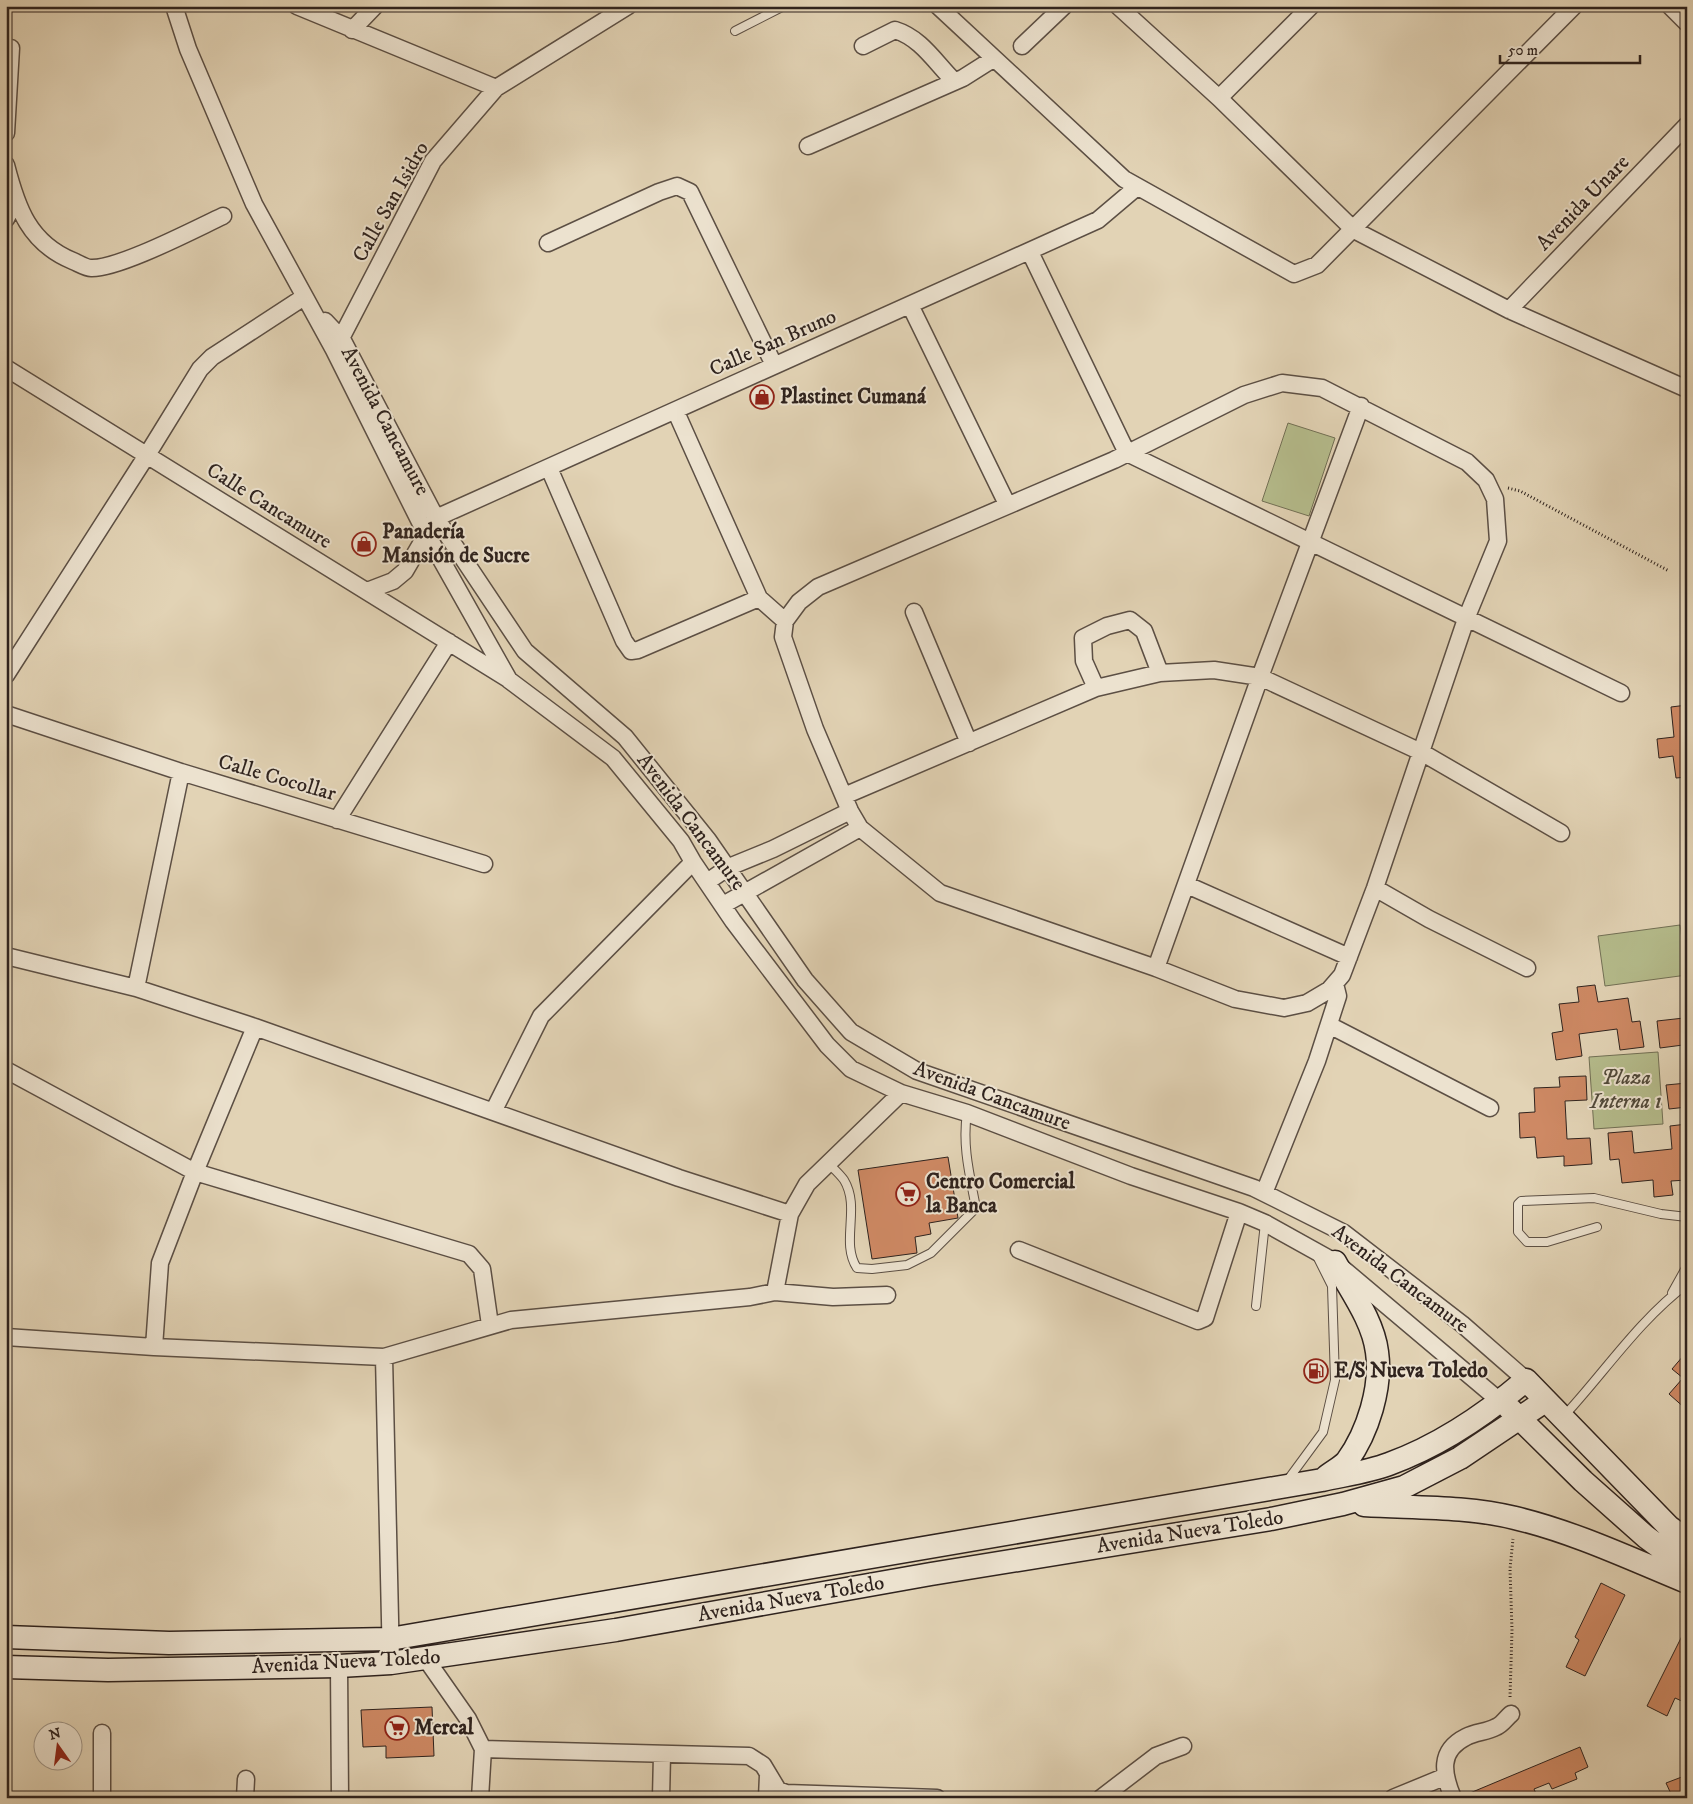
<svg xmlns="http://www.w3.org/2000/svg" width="1693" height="1804" viewBox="0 0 1693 1804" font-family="'IM FELL DW Pica',serif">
  <rect width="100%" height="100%" fill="#e2d3b5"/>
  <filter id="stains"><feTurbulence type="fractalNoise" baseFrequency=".004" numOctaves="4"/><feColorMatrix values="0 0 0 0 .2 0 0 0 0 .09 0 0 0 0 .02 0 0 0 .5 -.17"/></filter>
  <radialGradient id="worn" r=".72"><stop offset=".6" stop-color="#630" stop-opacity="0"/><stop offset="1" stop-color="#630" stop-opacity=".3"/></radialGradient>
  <path fill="#b5bc8c" stroke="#727055" d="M1288,423L1335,438L1309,516L1262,501Z
    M1680,925L1687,975L1605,986L1598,936Z
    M1658,1052L1663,1124L1594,1129L1589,1057Z"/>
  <path fill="#ce8964" stroke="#2f231e" d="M1687,705V777L1676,778L1673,756L1659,758L1657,739L1674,737L1671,707Z
    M1595,985L1598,1002L1628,998L1632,1022L1640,1021L1644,1047L1620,1050L1617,1029L1579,1034L1582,1056L1556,1060L1552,1033L1563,1031L1559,1004L1579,1002L1577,987Z
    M1684,1018L1687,1027V1073L1683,1045L1660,1048L1657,1021Z
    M1586,1076L1587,1100L1565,1101L1567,1139L1590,1138L1592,1164L1564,1166V1156L1537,1158L1535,1137L1520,1138L1519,1113L1535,1112L1534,1088L1560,1087L1559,1077Z
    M1687,1083V1107L1669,1109L1666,1085Z
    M1687,1124V1180L1671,1181L1673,1195L1654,1197L1653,1180L1622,1183L1619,1159L1610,1160L1608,1133L1632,1131L1634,1153L1672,1149L1670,1126Z
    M948,1157L958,1218L929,1223L931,1234L915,1237L917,1253L872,1259L858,1170Z
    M1684,1355L1687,1357V1410L1669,1394L1683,1378L1672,1369Z
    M1601,1583L1625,1595L1585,1676L1566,1667L1579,1640L1575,1637Z
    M1687,1626V1675L1681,1687L1687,1690V1697L1684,1702L1675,1698L1667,1716L1647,1706Z
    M432,1707L434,1756L386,1758V1746L363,1747L361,1710Z
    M1580,1747L1588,1767L1575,1773L1577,1779L1552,1789L1549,1783L1534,1789L1537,1796L1532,1798H1472L1470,1793Z
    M1687,1775V1798H1668L1672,1796L1666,1783Z"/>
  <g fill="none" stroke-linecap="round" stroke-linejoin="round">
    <g stroke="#5c4f44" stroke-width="10">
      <path id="lane" d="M735,31L784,6
        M828,1163C833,1168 840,1174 844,1180C861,1208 840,1242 857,1268L872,1269L907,1265L931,1253L976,1208C970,1176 962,1146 967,1113
        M1597,1227L1547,1242H1527L1518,1232V1204L1521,1201L1594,1198L1661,1214L1687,1217
        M1672,1293L1687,1266
        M1256,1306L1265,1223
        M1564,1416C1604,1373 1639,1320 1687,1284
        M1287,1481L1323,1432L1335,1380L1332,1286L1316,1254"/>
    </g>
    <g stroke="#5c4f44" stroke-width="19">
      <path id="street" d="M174,6L188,49L254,204L334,350L421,524L509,680L613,758L681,841L693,862L733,921L827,1045L851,1069L901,1093L967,1113L1131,1176L1239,1212L1265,1223L1335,1262L1501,1402
        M297,6L496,88
        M938,6L1124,179L1294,274L1317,265L1574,6
        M1118,6L1219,98L1354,230L1509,310L1687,389
        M1670,6L1687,23
        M352,30L375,6
        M863,46L895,30C921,38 935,62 954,81
        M1022,46L1064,6
        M1219,98L1311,6
        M6,133L11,48
        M808,146L963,78L993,59
        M6,165C17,208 29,243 73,261C78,263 86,268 91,268C119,269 195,229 223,216
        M6,219L15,201
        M548,243L659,192L677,186L690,192L774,365
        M1030,252L1127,453L1621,693
        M910,305L1007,504
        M1509,310L1687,125
        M325,321L342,339L436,518L525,651L625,737L708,840L805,980L851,1032L917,1071L1254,1188L1344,1233L1462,1324L1526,1380
        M337,346L433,161L496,88L628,6
        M6,368L508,679
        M1282,383L1322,388L1467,462L1486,480L1495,499L1498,541L1466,619L1375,888L1342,975L1329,990L1307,1003L1284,1008L1235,999L1156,968L940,893L860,828L850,811L815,729L783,637L785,621L799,602L818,587L1114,460L1244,395Z
        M676,412L759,598L785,621
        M549,468L624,641L631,651L638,650L759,598
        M367,591L393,581L405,571L436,518L1098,220L1137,187
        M914,612L969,743
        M6,675L147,455L200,369L212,357L304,297
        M1096,688L1084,661L1083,638L1107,626L1130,620L1144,631L1160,673
        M6,714L181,772L484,864
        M844,796L1096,688L1160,673L1214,670L1260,677L1421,752L1561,833
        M337,820L449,642
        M707,882L729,867L773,849L850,811
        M1187,885L1349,957
        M1375,888L1429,919L1527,968
        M723,905L860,828
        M6,956L136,988L255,1027L679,1178L790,1214
        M1156,968L1260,677L1361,406
        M136,988L181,772
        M1329,1025L1490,1108
        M6,1070L195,1172L469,1254L482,1269L490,1325
        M494,1110L541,1016L693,862
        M1264,1193L1317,1061L1338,996L1335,984
        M1019,1250L1198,1321L1205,1318L1239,1212
        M775,1292L833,1297L887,1295
        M6,1337L154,1347L384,1357L511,1320L750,1297L775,1292L790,1214L807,1184L901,1093
        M154,1347L160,1263L195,1172L255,1027
        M384,1357L391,1663
        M426,1659L468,1719L483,1749L480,1798
        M339,1666L340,1798
        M483,1749L749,1756L763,1765L778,1790L786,1793L937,1798
        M102,1798V1733
        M245,1798L246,1779
        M661,1798L662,1755
        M767,1798L768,1775
        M1101,1798L1156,1756L1183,1746
        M1393,1798L1444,1777
        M1453,1798C1443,1774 1438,1751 1466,1737C1476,1732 1487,1732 1496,1727C1502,1725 1506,1718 1511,1714"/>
    </g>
    <g stroke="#2f231e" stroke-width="25">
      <path id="secondary" d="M1509,1408L1583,1481L1646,1537L1687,1567
        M1326,1477C1332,1472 1342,1467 1347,1461C1368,1432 1382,1387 1377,1352C1373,1320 1350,1290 1335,1262
        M1364,1505C1414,1508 1466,1506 1515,1518C1574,1532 1631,1559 1687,1582
        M6,1637L169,1643L390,1639L1322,1480C1344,1475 1368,1472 1389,1464C1439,1446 1486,1414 1526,1380L1669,1527L1687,1540
        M6,1667L108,1670L339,1666L391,1663L616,1630L931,1574L1271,1519L1343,1504L1404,1487L1460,1458L1545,1401"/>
    </g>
    <path stroke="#2f231e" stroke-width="3" stroke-dasharray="1 2.5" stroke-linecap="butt" d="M1508,488L1520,491L1669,571
      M1510,1697L1512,1630L1510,1569L1513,1539"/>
    <use href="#lane" stroke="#ece2cf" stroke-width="8"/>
    <use href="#street" stroke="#ece2cf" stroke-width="16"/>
    <use href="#secondary" stroke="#ece2cf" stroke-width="22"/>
  </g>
  <defs>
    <g id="shop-ring" transform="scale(1.25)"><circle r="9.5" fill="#ece2cf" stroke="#8f2418" stroke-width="1.5"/><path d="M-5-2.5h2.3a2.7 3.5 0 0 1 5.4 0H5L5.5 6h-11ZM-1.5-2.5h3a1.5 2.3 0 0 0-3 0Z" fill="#8f2418"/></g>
    <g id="supermarket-ring" transform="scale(1.25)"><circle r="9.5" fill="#ece2cf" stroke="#8f2418" stroke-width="1.5"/><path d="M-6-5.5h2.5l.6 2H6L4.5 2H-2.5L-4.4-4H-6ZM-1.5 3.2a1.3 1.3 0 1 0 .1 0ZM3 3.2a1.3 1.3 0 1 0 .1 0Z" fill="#8f2418"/></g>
    <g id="fuel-ring" transform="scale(1.25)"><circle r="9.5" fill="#ece2cf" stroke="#8f2418" stroke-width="1.5"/><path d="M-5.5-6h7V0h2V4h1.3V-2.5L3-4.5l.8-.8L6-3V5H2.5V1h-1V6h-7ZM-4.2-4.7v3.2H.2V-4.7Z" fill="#8f2418"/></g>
  </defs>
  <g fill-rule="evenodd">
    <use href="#shop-ring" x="762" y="397"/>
    <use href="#shop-ring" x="364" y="544"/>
    <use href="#supermarket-ring" x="908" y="1194"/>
    <use href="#fuel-ring" x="1316" y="1371"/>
    <use href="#supermarket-ring" x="397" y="1728"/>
  </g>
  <g text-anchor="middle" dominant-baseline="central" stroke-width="4" stroke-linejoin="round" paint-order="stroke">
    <g font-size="21" fill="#2f231e" stroke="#ece2cf">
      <text transform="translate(391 202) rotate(-61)">Calle San Isidro</text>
      <text transform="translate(1583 203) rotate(-46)">Avenida Unare</text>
      <text transform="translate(773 343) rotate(-24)">Calle San Bruno</text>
      <text transform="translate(385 421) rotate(62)">Avenida Cancamure</text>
      <text transform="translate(269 506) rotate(32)">Calle Cancamure</text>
      <text transform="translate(277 778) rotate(16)">Calle Cocollar</text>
      <text transform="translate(691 822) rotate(53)">Avenida Cancamure</text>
      <text transform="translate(992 1096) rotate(20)">Avenida Cancamure</text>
      <text transform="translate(1400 1279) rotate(37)">Avenida Cancamure</text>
      <text transform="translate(1190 1532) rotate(-9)">Avenida Nueva Toledo</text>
      <text transform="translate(791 1599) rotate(-10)">Avenida Nueva Toledo</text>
      <text transform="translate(346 1662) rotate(-3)">Avenida Nueva Toledo</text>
    </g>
    <g font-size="21" font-weight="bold" fill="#2f231e" stroke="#ece2cf" text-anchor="start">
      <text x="780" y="397">Plastinet Cumaná</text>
      <text x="382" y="532">Panadería<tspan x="382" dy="24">Mansión de Sucre</tspan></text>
      <text x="926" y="1182">Centro Comercial<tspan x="926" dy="24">la Banca</tspan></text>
      <text x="1334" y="1371">E/S Nueva Toledo</text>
      <text x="414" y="1728">Mercal</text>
    </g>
    <g font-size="21" font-style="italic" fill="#50493a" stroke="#ece2cf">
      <text x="1626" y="1078">Plaza<tspan x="1626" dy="24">Interna 1</tspan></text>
    </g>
  </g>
  <rect width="1693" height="1804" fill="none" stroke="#e2d3b5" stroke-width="25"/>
  <rect x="8" y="8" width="1678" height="1789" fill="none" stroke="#2f231e" stroke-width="2.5"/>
  <rect x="12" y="12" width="1668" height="1779" fill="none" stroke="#2f231e"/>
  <g transform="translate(58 1746) rotate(346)"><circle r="24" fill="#ece2cf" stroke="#a09688"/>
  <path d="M0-4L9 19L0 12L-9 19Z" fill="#8f2418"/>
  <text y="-8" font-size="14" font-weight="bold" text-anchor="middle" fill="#2f231e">N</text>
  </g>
  <path d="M1500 55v8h140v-8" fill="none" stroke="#2f231e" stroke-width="2.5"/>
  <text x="1508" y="55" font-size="15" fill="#2f231e" stroke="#ece2cf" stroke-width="4" paint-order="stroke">50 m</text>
  <rect width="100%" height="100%" filter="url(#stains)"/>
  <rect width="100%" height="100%" fill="url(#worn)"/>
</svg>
